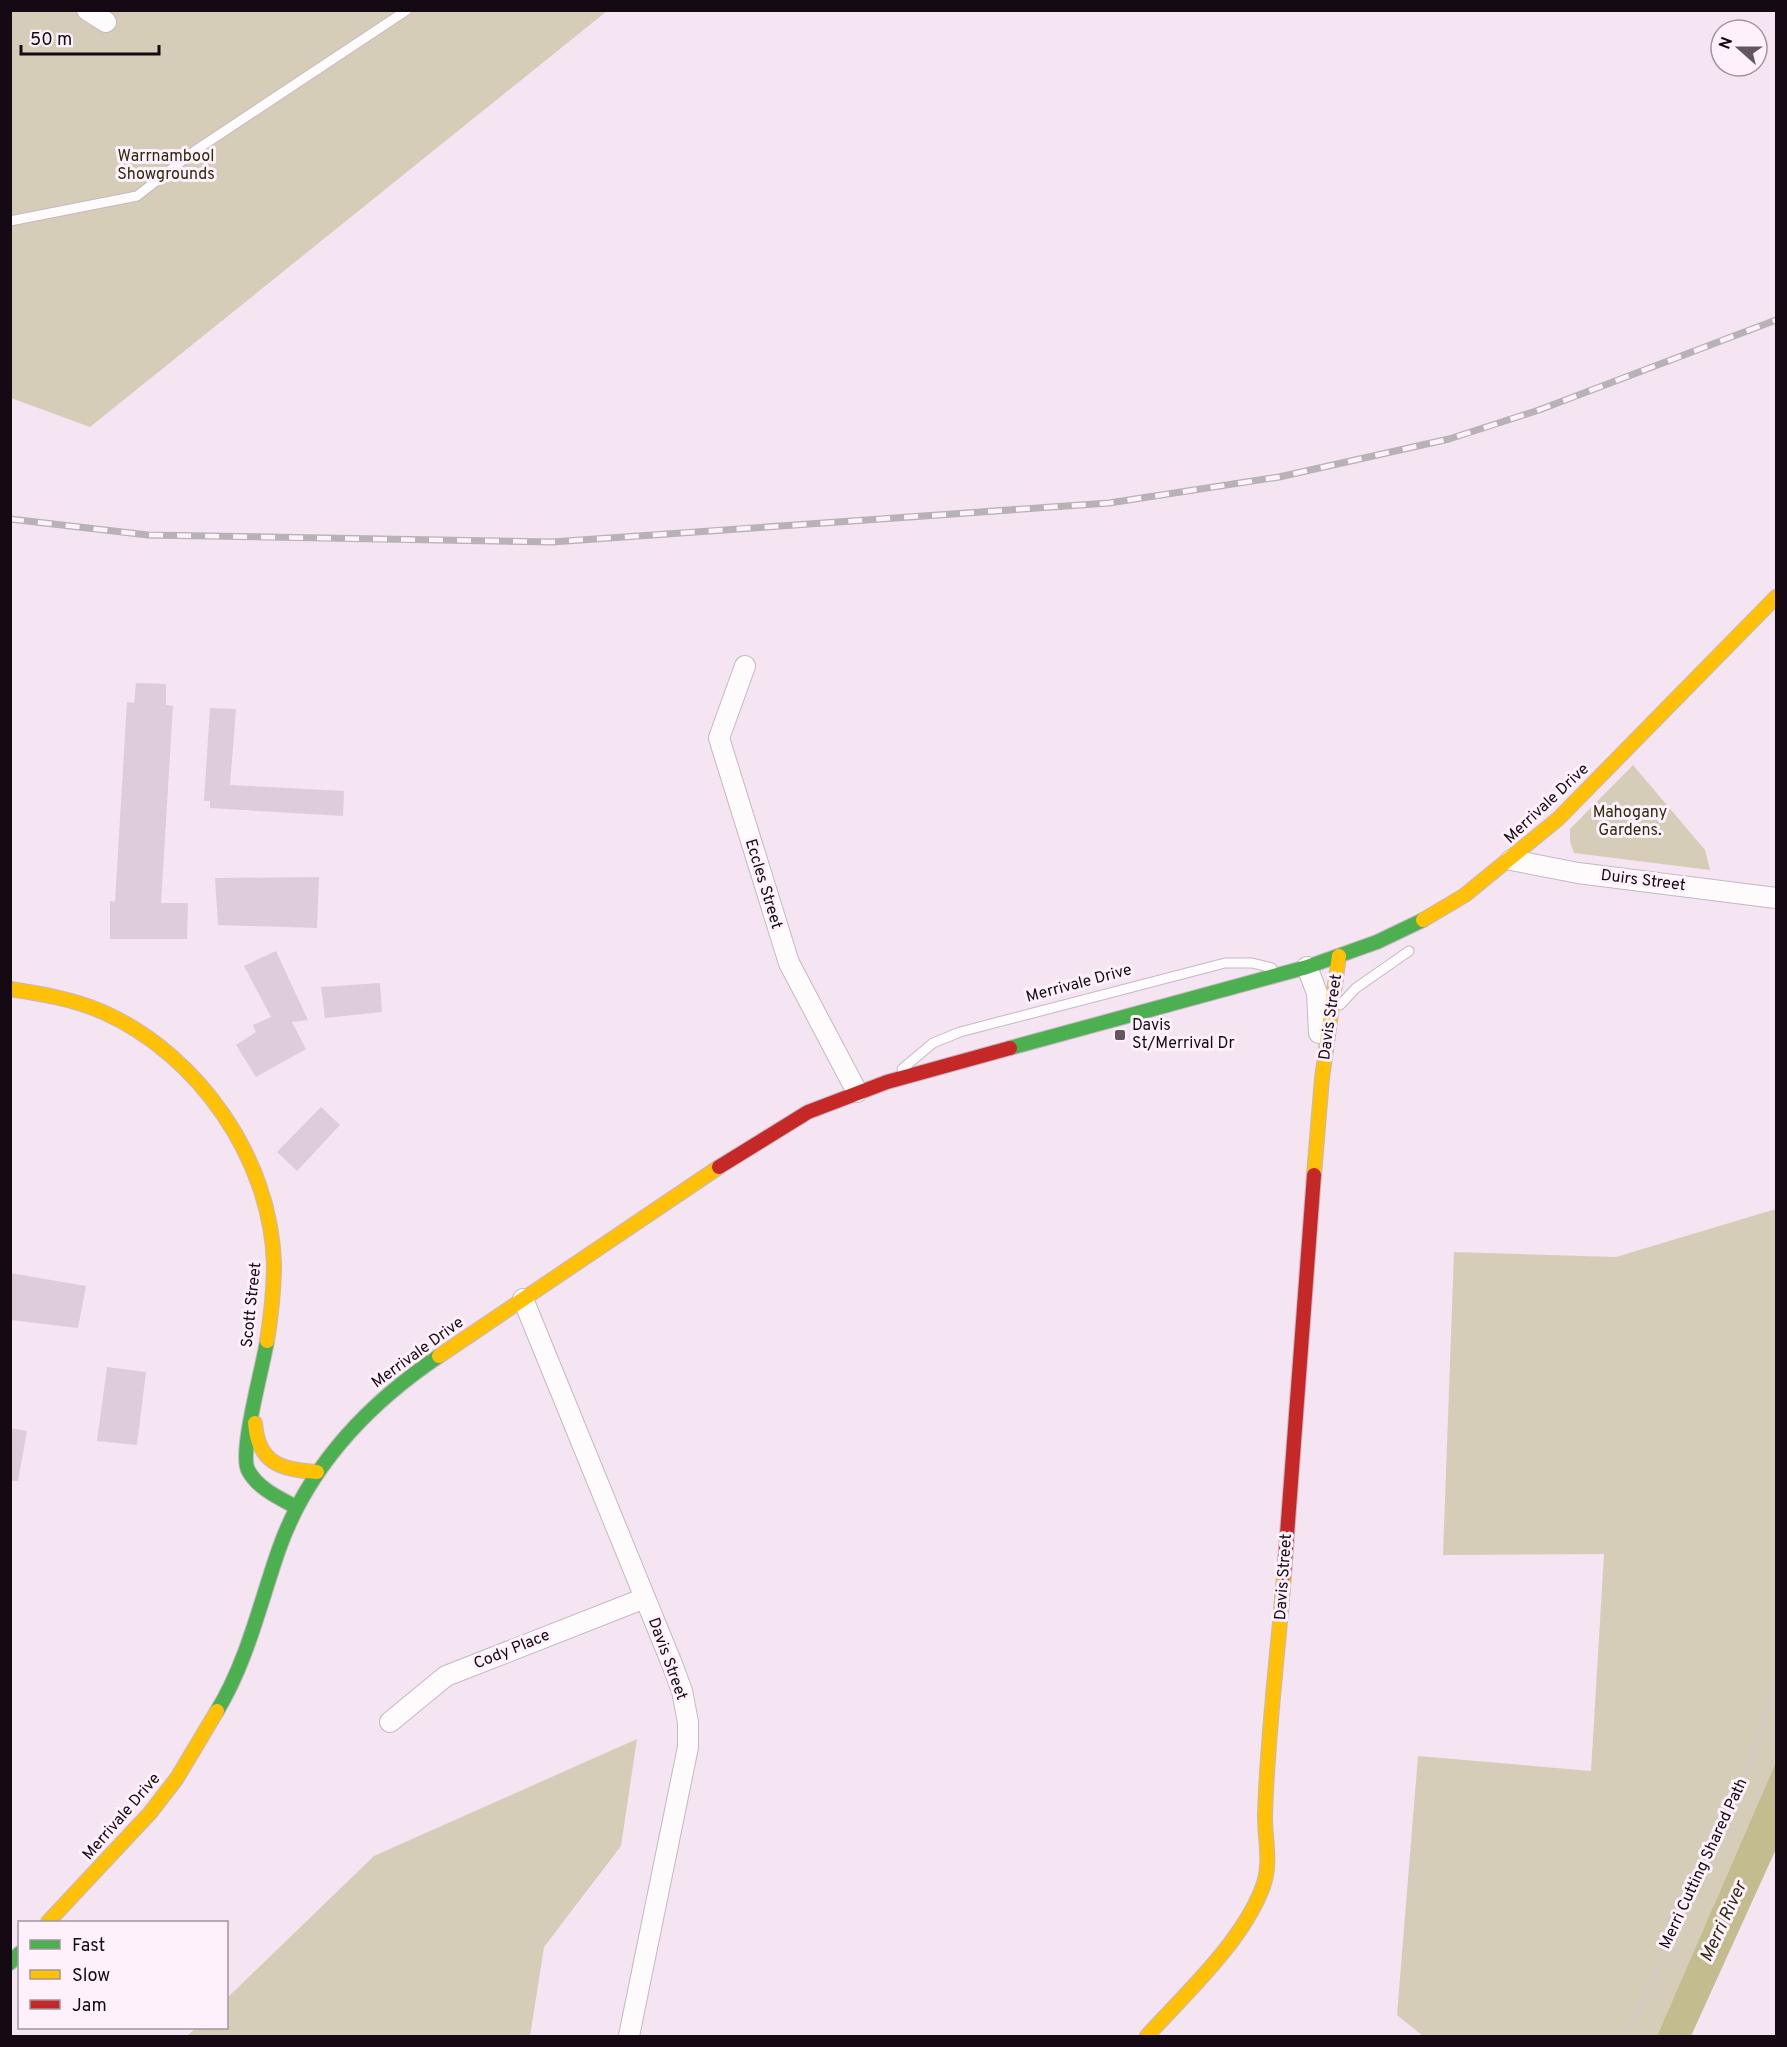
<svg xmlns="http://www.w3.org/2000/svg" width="1787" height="2047" viewBox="0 0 1787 2047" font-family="Overpass,sans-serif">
  <rect width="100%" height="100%" fill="#f5e4f2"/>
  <path fill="#d5cdb8" d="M10,11H607L90,427L11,398Z
    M1633,765L1705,850L1710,870L1574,853L1570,842V829Z
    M1776,1209V1762L1657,2036H1423L1397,2015L1418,1756L1591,1771L1604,1554L1443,1555L1454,1252L1616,1257Z
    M637,1739L621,1846L544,1947L530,2036H187L196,2028H226L227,1998L374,1856Z"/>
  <path fill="#c2bc8f" d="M1776,1762V1849L1691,2036H1657Z"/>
  <path fill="#dfccdb" d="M136,683L166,684V705L173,706L161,903H188L187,939H110V901L115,902L127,702L134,703Z
    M210,708L236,709L230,785L344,791L343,816L210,808V801H204Z
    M319,877L317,928L218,925L215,878Z
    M276,951L308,1020L292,1022L306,1049L256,1077L236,1045L256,1032L253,1025L271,1017L244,966Z
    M380,983L382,1012L325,1018L321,987Z
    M321,1107L340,1125L297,1171L277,1152Z
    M10,1273L86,1286L78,1328L10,1320Z
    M107,1367L146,1372L137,1445L97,1441Z
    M10,1428L27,1431L18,1481H10Z"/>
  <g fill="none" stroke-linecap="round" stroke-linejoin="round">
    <g stroke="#c5b8c3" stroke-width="11">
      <path id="lane" d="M10,221L137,196L196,150L407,10
        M1340,1005L1356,988L1409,951
        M902,1069L933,1043L960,1032L1225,963H1252L1272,968"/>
    </g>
    <g stroke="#c5b8c3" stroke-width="22">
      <path id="street" d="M87,10L106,22
        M745,666L719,738L789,963L857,1092
        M1511,860L1578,873L1776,898
        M1307,967L1317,993L1319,1033
        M523,1299L672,1664L682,1691L688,1722V1747L629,2036
        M390,1722L446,1676L645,1598"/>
    </g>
    <g stroke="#c5b8c3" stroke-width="16">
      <path id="fast" d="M1010,1048L1307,967L1377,942L1423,920
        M267,1341C263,1367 239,1452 248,1470C257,1488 279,1498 296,1507
        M217,1711C247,1662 260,1603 279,1549C308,1467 368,1404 439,1356
        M10,1963L20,1953"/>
    </g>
    <g stroke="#c5b8c3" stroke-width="16">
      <path id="slow" d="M1423,920L1465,895L1558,819L1776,597
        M10,989C42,994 73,999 103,1012C199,1055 271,1159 274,1264C274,1290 271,1316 267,1341
        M1314,1175L1322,1078L1339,956
        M439,1356L719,1167
        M255,1423C258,1463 281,1470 317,1472
        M48,1922L150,1813L177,1778L217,1711
        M1147,2036C1186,1993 1241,1943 1262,1889C1272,1864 1265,1842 1265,1817C1267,1736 1278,1655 1284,1575"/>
    </g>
    <g stroke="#c5b8c3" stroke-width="16">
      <path id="jam" d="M719,1167L808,1112L887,1082L1010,1048
        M1284,1575L1314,1175"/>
    </g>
    <path stroke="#d0ccd0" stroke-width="3" stroke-dasharray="3 3" stroke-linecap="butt" d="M1625,2036L1737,1798L1776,1689"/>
    <use href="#lane" stroke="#fefbfd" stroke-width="9"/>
    <use href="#street" stroke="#fefbfd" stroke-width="20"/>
    <use href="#fast" stroke="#4caf50" stroke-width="14"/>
    <use href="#slow" stroke="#ffc107" stroke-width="14"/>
    <use href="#jam" stroke="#c62828" stroke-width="14"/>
    <g stroke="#b6b2b6" stroke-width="7">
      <path id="rail" d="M10,519L148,535L552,542L1109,503L1279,477L1449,439L1539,410L1776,320"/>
    </g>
    <use href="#rail" stroke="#fef1fb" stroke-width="4.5" stroke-dasharray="14" stroke-linecap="butt"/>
  </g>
  <rect fill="#635661" stroke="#fef1fb" stroke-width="2" x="1114" y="1029" width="12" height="12" rx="3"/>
  <g text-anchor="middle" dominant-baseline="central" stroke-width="6" stroke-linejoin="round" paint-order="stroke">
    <g font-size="16" fill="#2c2b0c" stroke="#fef1fb">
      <text x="166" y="157">Warrnambool<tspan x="166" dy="18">Showgrounds</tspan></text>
      <text x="1630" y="813">Mahogany<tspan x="1630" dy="18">Gardens.</tspan></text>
    </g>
    <g font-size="16" fill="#150a13" stroke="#fef1fb">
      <text transform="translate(1547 804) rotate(-43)">Merrivale Drive</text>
      <text transform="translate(1643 881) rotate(7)">Duirs Street</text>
      <text transform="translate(763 884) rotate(73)">Eccles Street</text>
      <text transform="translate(1079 984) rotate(-15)">Merrivale Drive</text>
      <text transform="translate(1331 1017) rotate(-82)">Davis Street</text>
      <text transform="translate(252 1305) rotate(-84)">Scott Street</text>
      <text transform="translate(418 1353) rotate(-36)">Merrivale Drive</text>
      <text transform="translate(1284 1577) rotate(-86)">Davis Street</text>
      <text transform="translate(512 1650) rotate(-22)">Cody Place</text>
      <text transform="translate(667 1659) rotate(70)">Davis Street</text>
      <text transform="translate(122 1817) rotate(-49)">Merrivale Drive</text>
      <text transform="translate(1704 1864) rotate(-65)">Merri Cutting Shared Path</text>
    </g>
    <g font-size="16" fill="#150a13" stroke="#fef1fb" text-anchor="start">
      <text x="1132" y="1026">Davis<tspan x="1132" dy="18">St/Merrival Dr</tspan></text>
    </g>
    <g font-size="18" font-style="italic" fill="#2f2e0f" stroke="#fef1fb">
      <text transform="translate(1724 1922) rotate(-65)">Merri River</text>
    </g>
  </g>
  <rect width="1787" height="2047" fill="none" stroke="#150a13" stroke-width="24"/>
  <rect x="18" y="1921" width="210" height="108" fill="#fef1fb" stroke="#a1959e" stroke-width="1.5"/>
  <rect x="30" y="1940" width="30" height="9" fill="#4caf50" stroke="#a1959e" stroke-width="1.5"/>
  <text x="72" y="1951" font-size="18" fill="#150a13">Fast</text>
  <rect x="30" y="1970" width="30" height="9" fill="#ffc107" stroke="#a1959e" stroke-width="1.5"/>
  <text x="72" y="1981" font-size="18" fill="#150a13">Slow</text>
  <rect x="30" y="2000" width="30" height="9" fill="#c62828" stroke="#a1959e" stroke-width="1.5"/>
  <text x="72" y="2011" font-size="18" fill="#150a13">Jam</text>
  <g transform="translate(1739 48) rotate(291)"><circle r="28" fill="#fef1fb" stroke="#a1959e" stroke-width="1.5"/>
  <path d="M0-4.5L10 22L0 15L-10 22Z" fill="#635661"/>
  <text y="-9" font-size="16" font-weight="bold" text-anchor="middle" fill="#150a13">N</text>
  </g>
  <path d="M21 45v9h138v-9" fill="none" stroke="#150a13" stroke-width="3"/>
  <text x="30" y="45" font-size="18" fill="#150a13" stroke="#fef1fb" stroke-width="4.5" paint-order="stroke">50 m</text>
</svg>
